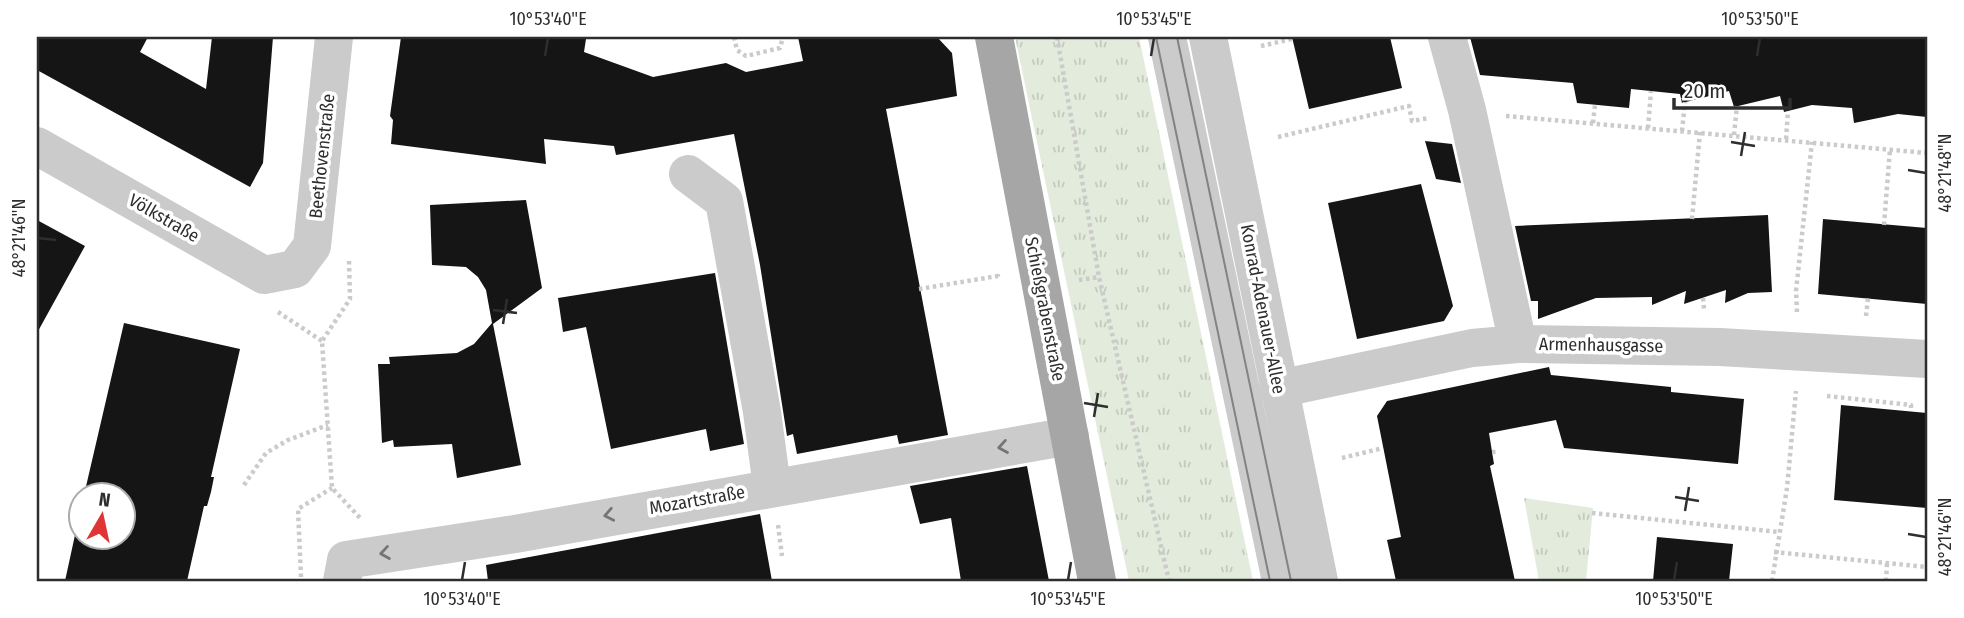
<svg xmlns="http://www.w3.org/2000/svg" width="1964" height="618" viewBox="0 0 1964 618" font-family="'Fira Sans Condensed',sans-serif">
  <defs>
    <pattern id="park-tufts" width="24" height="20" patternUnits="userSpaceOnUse" patternTransform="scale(1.75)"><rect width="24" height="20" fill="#e3ebdc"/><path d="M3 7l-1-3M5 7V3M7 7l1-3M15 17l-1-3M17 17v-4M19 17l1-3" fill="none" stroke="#c3cabd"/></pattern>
  </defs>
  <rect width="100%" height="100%" fill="#fff"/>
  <path fill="url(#park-tufts)" d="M1015,37H1139L1253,581H1129Z
    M1524,498L1593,508L1586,581H1539Z"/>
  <path fill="#151515" d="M37,37H148L140,52L206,89L212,37H273L263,163L250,187L37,70Z
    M401,37L586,39L584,52L653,77L726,63L746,72L803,61L798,37H937L952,53L957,96L886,109L948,435L899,444L897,435L797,454L793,434L787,436L760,265L734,134L616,155L614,146L544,139L546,164L391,144L393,120L390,116Z
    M1292,37H1390L1402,88L1309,109Z
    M1470,37H1927V117L1898,114L1854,123L1852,108L1812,105L1784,112L1780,96L1734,107L1729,91L1682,103L1680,94L1631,89L1629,108L1577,103L1573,83L1480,75Z
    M1425,141L1452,144L1461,183L1436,179Z
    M1421,184L1453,306L1444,321L1357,339L1328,203Z
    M526,200L542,288L493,324L521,465L457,478L452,444L394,447L393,440L382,443L378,364H390L389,357L457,353L474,344L492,323L486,290L478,277L466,267L432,265L430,205Z
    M1768,215L1772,292L1748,293L1725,303L1726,290L1684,304L1686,291L1652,305V297L1596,298L1538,319V301H1531L1515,226Z
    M1823,219L1927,228V304L1818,294Z
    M37,220L85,246L37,333Z
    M715,273L744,444L710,451L706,429L611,449L586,327L563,332L558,298Z
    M124,323L240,349L211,477H214L211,492L207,506H204L187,581H65L80,512V537H122V495H84Z
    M1549,367L1551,375L1671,387V392L1744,399L1738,464L1564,448L1556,420L1489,433L1494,464L1490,466L1515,581H1396L1387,540L1401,537L1377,416L1387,401Z
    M1841,405L1927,413V508L1834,500Z
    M1027,466L1049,581H961L951,518L920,524L910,486Z
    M760,514L772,581H488L486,565Z
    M1657,537L1733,544L1729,581H1653Z"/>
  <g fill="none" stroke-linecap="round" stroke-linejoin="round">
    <path stroke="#cbcbcb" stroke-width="4.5" stroke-dasharray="3.5 3.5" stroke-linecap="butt" d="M734,37L737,50L746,56L780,48L783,37
      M1057,37L1099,277L1169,581
      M1261,46L1292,39
      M1506,116L1927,153
      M1593,123L1595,105
      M1648,128L1651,91
      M1682,131L1685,102
      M1734,135L1737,106
      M1278,137L1409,106L1412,121L1429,118
      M1786,139L1788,111
      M1692,219L1700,132
      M1884,225L1890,149
      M349,261L350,299L322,341L332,488L361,519
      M1079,280L1099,277
      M919,289L998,276V279
      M1703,298L1704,309
      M278,312L322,341
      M1797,312L1796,291L1812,142
      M1866,316L1868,298
      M1827,396L1911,405V411
      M1492,452H1496
      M1342,458L1383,448
      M244,485L266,453L288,440L328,425
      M1592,513L1779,532
      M778,525L782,556
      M1774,552L1927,567
      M301,577L298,509L332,488
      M1772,581L1787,488L1796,391
      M1886,581L1887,563"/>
    <path stroke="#cbcbcb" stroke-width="38" d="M1167,37L1281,581
      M1208,37L1319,581
      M1447,37L1467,110L1518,344
      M37,146L264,275L295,269L312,246L334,37
      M688,174L724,201L762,412L772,487
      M1278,389L1472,348L1518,344L1720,347L1927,359
      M342,581L346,560L515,534L1070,436"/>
    <path stroke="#a6a6a6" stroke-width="38" d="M994,37L1097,581"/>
    <path stroke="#838383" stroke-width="2" d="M1156,37L1270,581
      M1177,37L1291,581"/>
  </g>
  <defs><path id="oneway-chevron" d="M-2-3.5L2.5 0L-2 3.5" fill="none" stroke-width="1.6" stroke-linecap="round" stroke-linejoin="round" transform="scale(1.75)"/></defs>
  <g stroke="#757575">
    <use href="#oneway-chevron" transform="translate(1003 447) rotate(170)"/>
    <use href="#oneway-chevron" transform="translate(609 515) rotate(169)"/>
    <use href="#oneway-chevron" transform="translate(385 553) rotate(171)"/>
  </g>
  <path fill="none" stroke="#2e2e2e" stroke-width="2.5" d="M545,56L548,38M1151,56L1154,38M1757,56L1760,38M1731,142L1755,146M1741,156L1745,132M1908,170L1926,173M38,238L56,240M493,310L517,313M503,324L507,299M1084,403L1108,407M1094,417L1098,393M1675,497L1699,501M1685,511L1689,487M1908,534L1926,537M462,580L465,562M1068,580L1071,562M1674,580L1677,562"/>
  <g text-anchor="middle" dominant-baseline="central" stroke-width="7" stroke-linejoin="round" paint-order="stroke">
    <g font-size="18" fill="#2e2e2e" stroke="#fff">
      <text transform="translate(322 156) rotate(-84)">Beethovenstraße</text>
      <text transform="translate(164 218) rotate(30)">Völkstraße</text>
      <text transform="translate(1045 309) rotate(79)">Schießgrabenstraße</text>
      <text transform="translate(1263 309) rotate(79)">Konrad-Adenauer-Allee</text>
      <text transform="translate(1601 345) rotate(1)">Armenhausgasse</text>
      <text transform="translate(697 500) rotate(-10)">Mozartstraße</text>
    </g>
  </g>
  <rect width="1964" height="618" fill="none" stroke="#ffffff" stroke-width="77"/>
  <g transform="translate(102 516) rotate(9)"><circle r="33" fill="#ffffff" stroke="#ababab" stroke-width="2"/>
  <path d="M0-5L12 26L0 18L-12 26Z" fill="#e03535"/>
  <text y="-10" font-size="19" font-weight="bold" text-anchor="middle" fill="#2e2e2e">N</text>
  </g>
  <path d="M1674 98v10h116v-10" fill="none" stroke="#2e2e2e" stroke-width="3.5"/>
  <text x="1684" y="98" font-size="21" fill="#2e2e2e" stroke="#ffffff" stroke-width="5" paint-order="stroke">20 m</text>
  <rect x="38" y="38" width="1888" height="542" fill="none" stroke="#2e2e2e" stroke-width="2.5"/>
  <g font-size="18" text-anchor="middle" fill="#2e2e2e">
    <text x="548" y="25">10°53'40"E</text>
    <text x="1154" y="25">10°53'45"E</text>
    <text x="1760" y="25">10°53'50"E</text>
    <text transform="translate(1945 173) rotate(-90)" y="6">48°21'48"N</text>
    <text transform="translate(19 238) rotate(-90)" y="6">48°21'46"N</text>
    <text transform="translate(1945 537) rotate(-90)" y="6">48°21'46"N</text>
    <text x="462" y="605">10°53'40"E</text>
    <text x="1068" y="605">10°53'45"E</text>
    <text x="1674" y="605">10°53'50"E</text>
  </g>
</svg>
